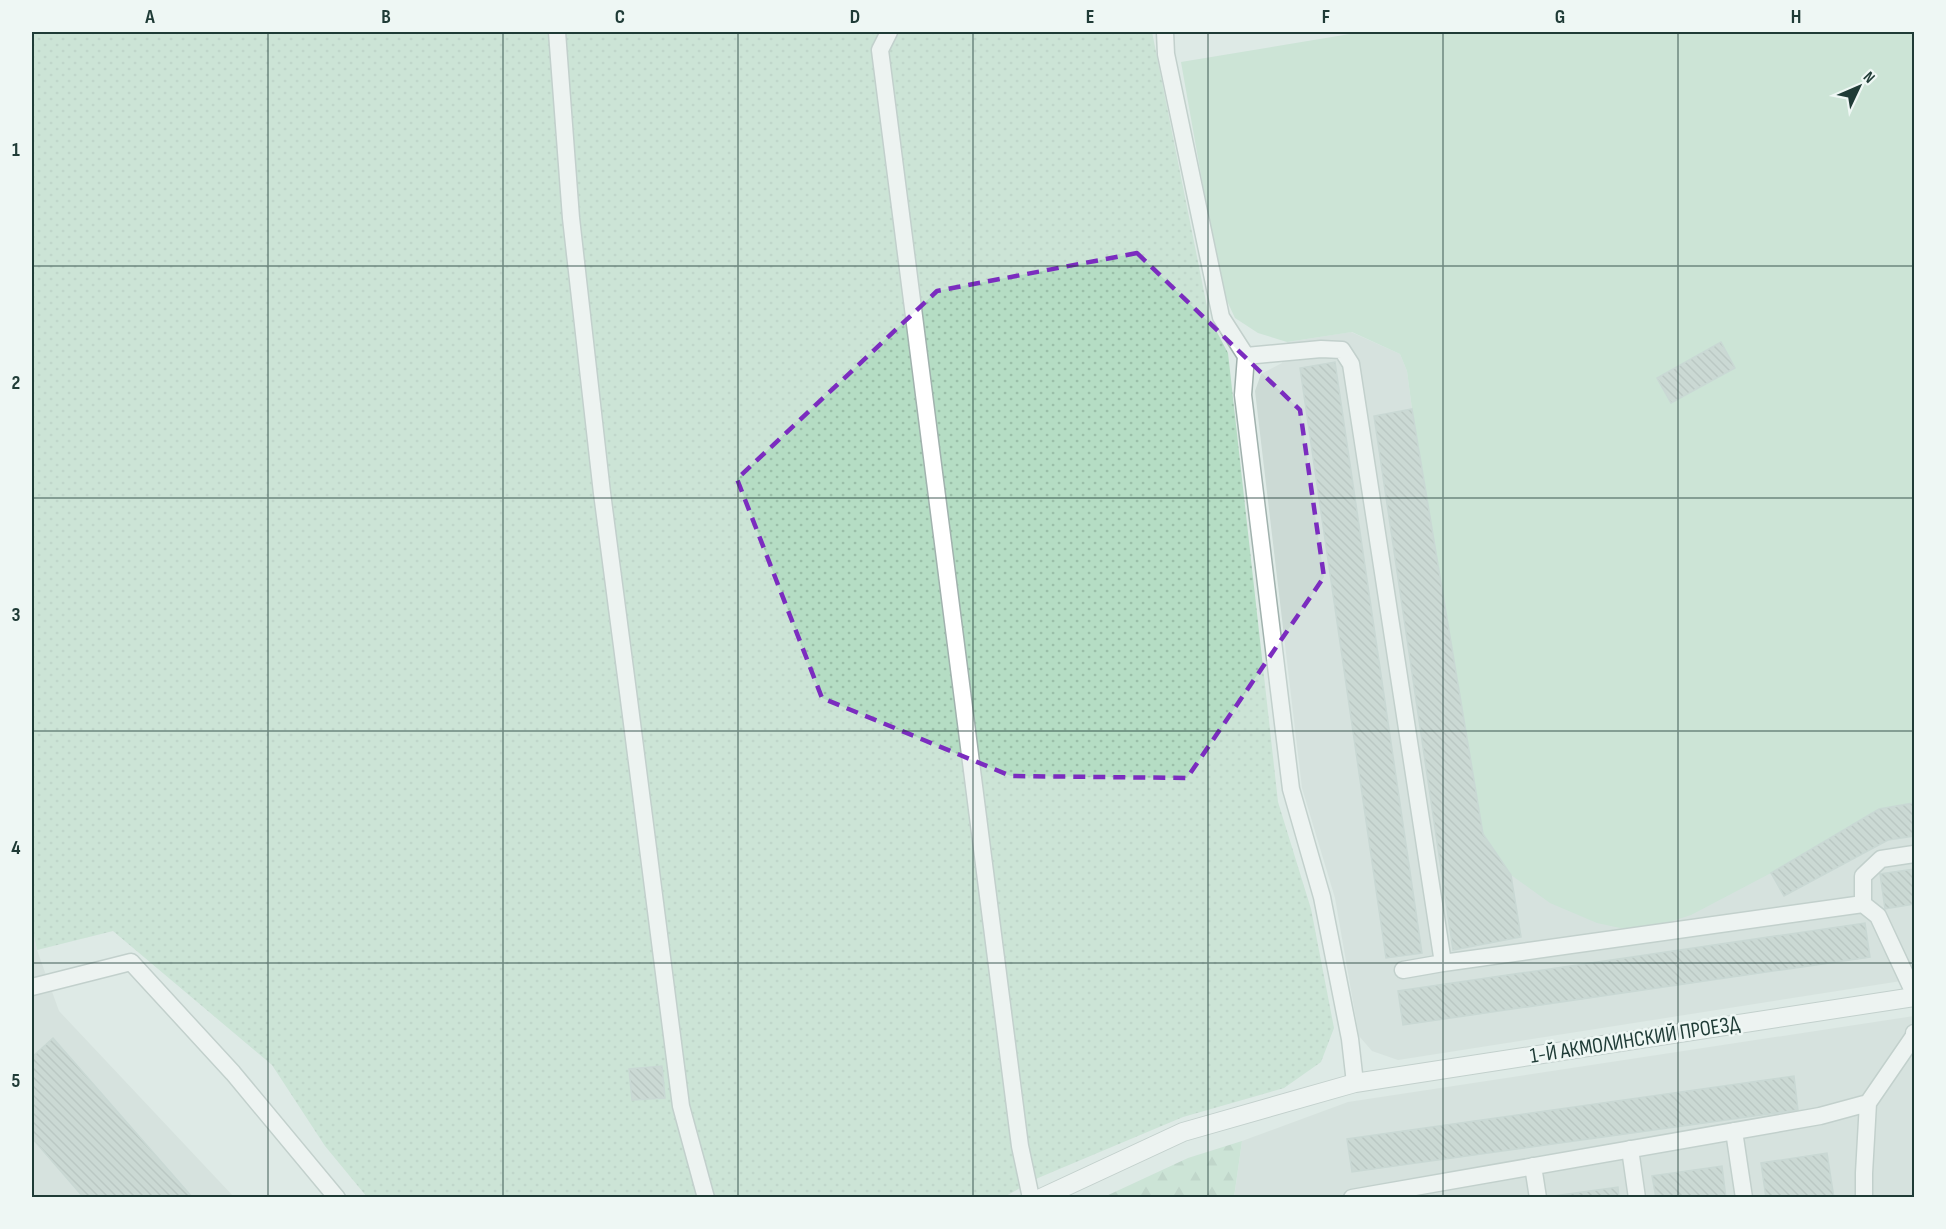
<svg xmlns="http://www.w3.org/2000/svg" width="1946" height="1229" viewBox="0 0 1946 1229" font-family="'Sofia Sans Condensed',sans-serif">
  <defs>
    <pattern id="grass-dots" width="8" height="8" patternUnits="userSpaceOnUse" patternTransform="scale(1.5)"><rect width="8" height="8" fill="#b5ddc4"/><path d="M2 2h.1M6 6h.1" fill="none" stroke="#9bbfa9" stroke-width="1.8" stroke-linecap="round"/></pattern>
    <pattern id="forest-firs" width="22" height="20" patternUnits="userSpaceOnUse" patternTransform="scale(1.5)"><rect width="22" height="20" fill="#b5ddc4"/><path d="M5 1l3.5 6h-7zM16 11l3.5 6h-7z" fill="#9bbfa9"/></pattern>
    <pattern id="building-back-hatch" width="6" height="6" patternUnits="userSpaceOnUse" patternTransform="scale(1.5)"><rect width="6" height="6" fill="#b3c5bf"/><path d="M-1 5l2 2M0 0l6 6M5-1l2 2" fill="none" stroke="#91a19c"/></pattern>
  </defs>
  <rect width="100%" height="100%" fill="#deeae6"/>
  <path fill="#ccdad5" d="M1351,332L1400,354L1407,371L1412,409L1771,873L1879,809L1914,803V979L1398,1060L1372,1051L1359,1036L1335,898L1302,788L1255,391L1261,374L1282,363L1287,342Z
    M32,927L37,950L59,1011L234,1197H32Z
    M1914,1016V1197L1234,1198L1242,1141L1348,1102Z"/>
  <path fill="url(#grass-dots)" d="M32,32H1152L1209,317L1228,353L1278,802L1311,909L1334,1028L1321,1062L1284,1088L1183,1117L1038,1178L1004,1197H367L325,1146L272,1065L113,931L37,950L32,927Z"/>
  <path fill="url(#forest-firs)" d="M1242,1141L1234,1197H1104L1188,1158Z"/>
  <path fill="#b5ddc4" d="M1362,32H1914V803L1879,809L1771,873L1691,915L1657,926L1625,929L1597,923L1550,903L1511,875L1483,834L1412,409L1407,371L1400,354L1352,332L1287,342L1258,333L1235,318L1221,288L1181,62Z"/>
  <path fill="url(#building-back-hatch)" stroke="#b0c4be" stroke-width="1.5" d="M1721,342L1735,368L1671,403L1657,378Z
    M1335,362L1422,953L1386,958L1300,368Z
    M1412,409L1483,834L1511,875L1521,937L1453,950L1374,416Z
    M1914,803V836L1888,840L1784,896L1771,873L1879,809Z
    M1914,869V904L1885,909L1880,874Z
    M1865,923L1870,957L1403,1025L1398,991Z
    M53,1038L193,1198H84L32,1138V1057Z
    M662,1066L665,1098L632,1100L629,1069Z
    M1794,1076L1798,1110L1352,1172L1347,1139Z
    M1827,1153L1834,1198H1766L1761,1163Z
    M1722,1166L1726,1198H1656L1652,1176Z
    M1618,1187L1619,1198H1554V1196Z"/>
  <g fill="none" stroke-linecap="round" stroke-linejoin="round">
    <g stroke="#a1b2ae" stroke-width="19">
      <path id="service" d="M557,32L571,218L602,493L628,692L681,1106L706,1198
        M889,32L880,50L1020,1146L1031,1198
        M1165,32L1166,54L1221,317L1246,356L1243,395L1291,789L1322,897L1350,1039L1355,1083
        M1246,356L1321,349L1342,350L1351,364L1443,963
        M1863,904V876L1881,859L1914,854
        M1403,970L1443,963L1863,904L1878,916L1914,993
        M32,987L131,962L233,1073L337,1198
        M1734,1131L1744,1198
        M1630,1149L1637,1198
        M1533,1166L1538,1198
        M1352,1198L1820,1116L1868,1103L1914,1036V1033
        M1864,1198V1173L1868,1103"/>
    </g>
    <g stroke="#a1b2ae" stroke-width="20">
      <path id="minor" d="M1041,1198L1183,1132L1355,1083L1914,997"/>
    </g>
    <use href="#service" stroke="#fff" stroke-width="16"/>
    <use href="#minor" stroke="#fff" stroke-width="18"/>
  </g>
  <path d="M0 0H1946V1229H0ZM1137,253L1300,410L1324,577L1187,778L1011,776L822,698L737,479L937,291Z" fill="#deeae6" fill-opacity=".55" fill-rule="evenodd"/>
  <path fill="none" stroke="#7b2cbf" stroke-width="4.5" stroke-dasharray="12 8" stroke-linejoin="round" d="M1137,253L1300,410L1324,577L1187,778L1011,776L822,698L737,479L937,291Z"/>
  <path fill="none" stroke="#1f3b36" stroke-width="1.5" stroke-opacity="0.55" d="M268,32V1198M503,32V1198M738,32V1198M973,32V1198M1208,32V1198M1443,32V1198M1678,32V1198M32,266H1914M32,498H1914M32,731H1914M32,963H1914"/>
  <g text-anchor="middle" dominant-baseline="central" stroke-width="5" stroke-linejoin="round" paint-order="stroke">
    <g font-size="22" fill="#1f3b36" stroke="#eef7f4">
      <text transform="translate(1635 1040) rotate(-9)">1-Й АКМОЛИНСКИЙ ПРОЕЗД</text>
    </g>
  </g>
  <rect width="1946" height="1229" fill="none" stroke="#eef7f4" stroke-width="66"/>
  <g transform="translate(1859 87) rotate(46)" stroke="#eef7f4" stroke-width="4.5" paint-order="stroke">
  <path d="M0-4.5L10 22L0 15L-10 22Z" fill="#1f3b36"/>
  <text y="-9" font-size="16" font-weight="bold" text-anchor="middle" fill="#1f3b36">N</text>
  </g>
  <rect x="33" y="33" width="1880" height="1163" fill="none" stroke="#1f3b36" stroke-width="2"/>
  <g font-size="20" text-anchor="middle" font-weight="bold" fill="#1f3b36">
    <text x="150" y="23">A</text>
    <text x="386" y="23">B</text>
    <text x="620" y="23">C</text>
    <text x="855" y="23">D</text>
    <text x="1090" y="23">E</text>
    <text x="1326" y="23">F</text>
    <text x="1560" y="23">G</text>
    <text x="1796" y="23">H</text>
    <text x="16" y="156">1</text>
    <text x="16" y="389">2</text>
    <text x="16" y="621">3</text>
    <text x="16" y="854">4</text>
    <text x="16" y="1087">5</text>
  </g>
</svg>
